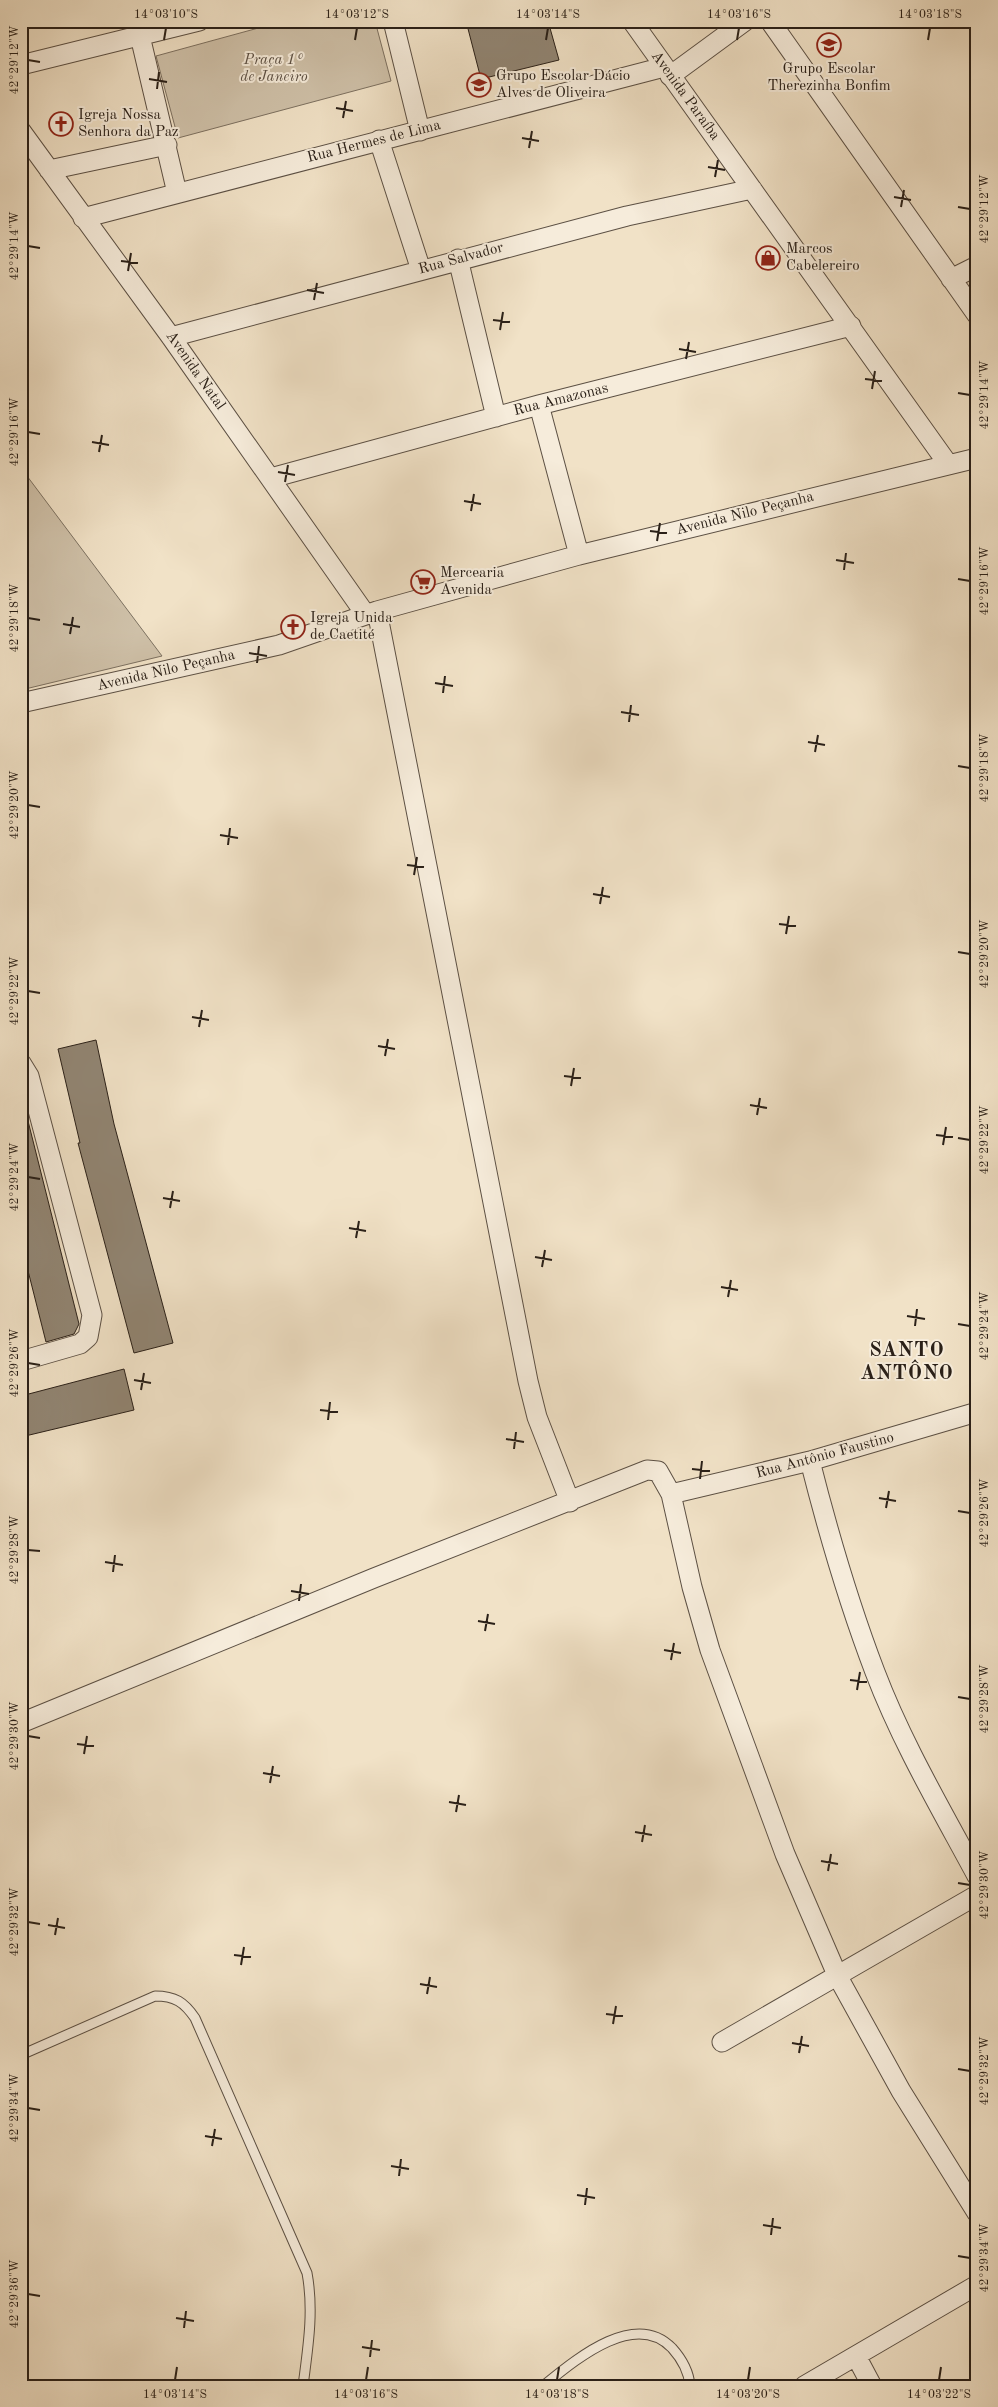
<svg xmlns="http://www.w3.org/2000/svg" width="998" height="2407" viewBox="0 0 998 2407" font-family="'Old Standard TT',serif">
  <rect width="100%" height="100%" fill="#f1e2c7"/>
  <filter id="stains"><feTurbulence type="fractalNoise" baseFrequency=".004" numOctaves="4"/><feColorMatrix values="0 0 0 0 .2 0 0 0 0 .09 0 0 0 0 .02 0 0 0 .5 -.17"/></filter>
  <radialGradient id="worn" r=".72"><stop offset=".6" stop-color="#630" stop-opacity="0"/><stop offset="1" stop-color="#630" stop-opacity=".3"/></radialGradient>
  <path fill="#cfc1a9" stroke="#7c7060" d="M284,21H375L391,81L178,138L156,56Z
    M21,468L162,656L21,690Z"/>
  <path fill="#918573" stroke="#2a2018" d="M466,21H548L559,60L481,79Z
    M96,1040L114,1124L173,1343L134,1353L78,1143H80L58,1049Z
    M21,1117H27L79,1324L74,1334L46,1342L21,1243Z
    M124,1369L134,1410L21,1437V1396Z"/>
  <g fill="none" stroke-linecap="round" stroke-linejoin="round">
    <g stroke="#5c5044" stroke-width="11">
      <path id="service" d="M21,2055L155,1996C175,1996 184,2002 195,2018L307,2273C314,2311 308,2347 303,2386
        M543,2386C574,2361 634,2309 672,2348C681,2358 689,2372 690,2386"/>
    </g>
    <g stroke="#5c5044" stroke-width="21">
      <path id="minor" d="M393,21L420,131
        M632,21L948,464
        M770,21L977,315
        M140,36L177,193
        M21,65L199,21
        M670,76L745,21
        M21,131L171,337L366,615
        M379,140L421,270
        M49,170L167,145
        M83,218L664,67
        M458,259L496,417
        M951,279L977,266
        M171,337L627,216L752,189
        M539,405L579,555
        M271,478L539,405L851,326
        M377,611L528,1381L537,1417L570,1502
        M21,703L279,645L377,611L579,555L977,458
        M21,1063L29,1076L92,1315L88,1337L80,1344L21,1361
        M810,1461C828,1532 849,1604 875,1672C902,1743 941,1809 977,1876
        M671,1494L810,1461L977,1412
        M21,1723L374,1578L647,1470L658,1471L671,1494L692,1587L710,1650L785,1854L838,1977L901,2091L977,2213
        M722,2042L977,1895
        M856,2356L872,2386
        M804,2386L977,2285"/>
    </g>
    <use href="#service" stroke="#f6ecdb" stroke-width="9"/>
    <use href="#minor" stroke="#f6ecdb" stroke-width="19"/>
  </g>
  <path fill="none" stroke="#2a2018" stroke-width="2" d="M164,40L166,28M355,40L357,28M546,40L548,28M737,40L739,28M928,40L930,28M28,60L40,62M149,79L167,82M157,89L159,72M336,108L353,111M343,118L346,101M522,138L539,141M529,148L532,131M708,167L725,170M715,177L718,160M894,197L911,200M901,207L904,190M958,207L970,209M28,246L40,248M121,261L138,263M128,271L131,253M307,290L324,293M314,300L317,283M493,320L510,322M500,330L503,312M679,349L696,352M686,359L689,342M865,379L882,381M872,389L875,371M958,393L970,395M28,432L40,434M92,442L109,445M99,452L102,435M278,472L295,475M285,482L288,465M464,501L481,504M471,511L474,494M650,531L667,533M657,541L660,523M836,560L854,563M844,570L846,553M958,579L970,581M28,618L40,620M63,624L80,627M70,634L73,617M249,653L267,656M257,663L259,646M435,683L453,686M443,693L445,676M621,712L639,715M629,722L631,705M808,742L825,745M815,752L818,735M958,766L970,768M28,805L40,807M220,835L238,838M228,845L230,828M407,865L424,867M414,875L417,857M593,894L610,897M600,904L603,887M779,924L796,926M786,934L789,916M958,952L970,954M28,991L40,993M192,1017L209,1020M199,1027L202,1010M378,1046L395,1049M385,1056L388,1039M564,1076L581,1078M571,1086L574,1068M750,1105L767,1108M757,1115L760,1098M936,1135L953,1137M958,1138L970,1140M943,1145L946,1127M28,1177L40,1179M163,1198L180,1201M170,1208L173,1191M349,1228L366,1231M356,1238L359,1221M535,1257L552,1260M542,1267L545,1250M721,1287L738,1290M728,1297L731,1280M907,1316L925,1319M958,1324L970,1326M915,1326L917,1309M28,1363L40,1365M134,1380L151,1383M141,1390L144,1373M320,1410L338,1412M328,1420L330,1402M506,1439L524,1442M514,1449L516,1432M692,1469L710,1471M700,1479L702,1461M879,1498L896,1501M886,1508L889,1491M958,1511L970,1513M28,1550L40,1551M105,1562L123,1565M113,1572L115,1555M291,1591L309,1594M299,1601L301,1584M478,1621L495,1624M485,1631L488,1614M664,1650L681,1653M671,1660L674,1643M850,1680L867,1682M857,1690L860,1672M958,1697L970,1699M28,1736L40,1738M77,1744L94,1746M84,1754L87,1736M263,1773L280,1776M270,1783L273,1766M449,1802L466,1805M456,1812L459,1795M635,1832L652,1835M642,1842L645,1825M821,1861L838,1864M828,1871L831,1854M958,1883L970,1885M28,1922L40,1924M48,1925L65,1928M55,1935L58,1918M234,1955L251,1957M241,1965L244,1947M420,1984L437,1987M427,1994L430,1977M606,2014L623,2016M613,2024L616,2006M792,2043L809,2046M799,2053L802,2036M958,2069L970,2071M28,2108L40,2110M205,2136L222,2139M212,2146L215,2129M391,2166L409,2169M399,2176L401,2159M577,2195L595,2198M585,2205L587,2188M763,2225L781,2228M771,2235L773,2218M958,2256L970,2258M28,2294L40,2296M176,2318L194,2321M184,2328L186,2311M362,2347L380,2350M370,2357L372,2340M175,2380L177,2367M366,2380L368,2367M557,2380L559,2367M748,2380L750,2367M939,2380L941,2367"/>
  <defs>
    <g id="school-ring" transform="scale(1.25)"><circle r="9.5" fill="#f6ecdb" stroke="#8f2418" stroke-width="1.5"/><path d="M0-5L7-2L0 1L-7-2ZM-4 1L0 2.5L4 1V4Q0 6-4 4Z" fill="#8f2418"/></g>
    <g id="church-ring" transform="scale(1.25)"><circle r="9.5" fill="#f6ecdb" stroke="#8f2418" stroke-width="1.5"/><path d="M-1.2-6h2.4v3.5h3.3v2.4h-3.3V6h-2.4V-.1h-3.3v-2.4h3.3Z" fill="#8f2418"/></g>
    <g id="shop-ring" transform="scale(1.25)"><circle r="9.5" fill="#f6ecdb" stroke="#8f2418" stroke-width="1.5"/><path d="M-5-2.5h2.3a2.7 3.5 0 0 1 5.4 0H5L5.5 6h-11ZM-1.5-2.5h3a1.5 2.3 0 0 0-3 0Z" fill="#8f2418"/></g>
    <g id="supermarket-ring" transform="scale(1.25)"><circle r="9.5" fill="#f6ecdb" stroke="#8f2418" stroke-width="1.5"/><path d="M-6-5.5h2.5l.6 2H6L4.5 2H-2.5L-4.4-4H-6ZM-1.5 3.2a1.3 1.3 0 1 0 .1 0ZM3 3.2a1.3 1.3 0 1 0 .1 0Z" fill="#8f2418"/></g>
  </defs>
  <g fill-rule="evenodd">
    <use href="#school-ring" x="829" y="45"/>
    <use href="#school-ring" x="479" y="85"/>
    <use href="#church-ring" x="61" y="124"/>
    <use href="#shop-ring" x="768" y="258"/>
    <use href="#supermarket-ring" x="423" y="582"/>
    <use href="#church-ring" x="293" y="627"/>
  </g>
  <g text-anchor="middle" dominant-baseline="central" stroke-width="4" stroke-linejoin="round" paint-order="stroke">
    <g font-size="15" font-style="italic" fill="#5c5044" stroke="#f6ecdb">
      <text x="274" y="60">Praça 1°<tspan x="274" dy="17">de Janeiro</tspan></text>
    </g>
    <g font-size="15" fill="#2a2018" stroke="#f6ecdb" text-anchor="start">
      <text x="829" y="69" text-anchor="middle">Grupo Escolar<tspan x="829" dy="17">Therezinha Bonfim</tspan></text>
      <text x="496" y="76">Grupo Escolar Dácio<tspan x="496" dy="17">Alves de Oliveira</tspan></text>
      <text x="78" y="115">Igreja Nossa<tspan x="78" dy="17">Senhora da Paz</tspan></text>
      <text x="786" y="249">Marcos<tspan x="786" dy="17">Cabelereiro</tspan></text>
      <text x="440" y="573">Mercearia<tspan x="440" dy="17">Avenida</tspan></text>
      <text x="310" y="618">Igreja Unida<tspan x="310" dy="17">de Caetité</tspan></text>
    </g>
    <g font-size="15" fill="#2a2018" stroke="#f6ecdb">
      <text transform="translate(685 96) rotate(54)">Avenida Paraíba</text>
      <text transform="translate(374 142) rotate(-14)">Rua Hermes de Lima</text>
      <text transform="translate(461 259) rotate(-15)">Rua Salvador</text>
      <text transform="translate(195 371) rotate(55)">Avenida Natal</text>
      <text transform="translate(561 400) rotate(-14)">Rua Amazonas</text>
      <text transform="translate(745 514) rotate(-14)">Avenida Nilo Peçanha</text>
      <text transform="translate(166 671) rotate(-13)">Avenida Nilo Peçanha</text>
      <text transform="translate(825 1456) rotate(-15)">Rua Antônio Faustino</text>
    </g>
    <g font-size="20" font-weight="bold" letter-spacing="1" fill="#2a2018" stroke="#f6ecdb">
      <text x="907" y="1351">SANTO<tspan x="907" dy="23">ANTÔNO</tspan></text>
    </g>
  </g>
  <rect width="998" height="2407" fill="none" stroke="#f1e2c7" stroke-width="55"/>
  <rect x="28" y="28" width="942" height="2352" fill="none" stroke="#2a2018" stroke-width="2"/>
  <g font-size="12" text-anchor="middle" fill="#2a2018">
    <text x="166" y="18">14°03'10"S</text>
    <text x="357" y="18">14°03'12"S</text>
    <text x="548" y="18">14°03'14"S</text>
    <text x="739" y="18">14°03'16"S</text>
    <text x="930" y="18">14°03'18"S</text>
    <text transform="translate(14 60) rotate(-90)" y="4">42°29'12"W</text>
    <text transform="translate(984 209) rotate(-90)" y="4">42°29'12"W</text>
    <text transform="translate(14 246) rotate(-90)" y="4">42°29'14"W</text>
    <text transform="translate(984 395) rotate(-90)" y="4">42°29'14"W</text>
    <text transform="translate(14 432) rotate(-90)" y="4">42°29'16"W</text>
    <text transform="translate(984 581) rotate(-90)" y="4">42°29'16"W</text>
    <text transform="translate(14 618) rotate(-90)" y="4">42°29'18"W</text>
    <text transform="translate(984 768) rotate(-90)" y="4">42°29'18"W</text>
    <text transform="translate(14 805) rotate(-90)" y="4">42°29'20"W</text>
    <text transform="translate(984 954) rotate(-90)" y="4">42°29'20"W</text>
    <text transform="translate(14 991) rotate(-90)" y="4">42°29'22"W</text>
    <text transform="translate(984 1140) rotate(-90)" y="4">42°29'22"W</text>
    <text transform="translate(14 1177) rotate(-90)" y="4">42°29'24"W</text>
    <text transform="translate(984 1326) rotate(-90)" y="4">42°29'24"W</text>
    <text transform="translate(14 1363) rotate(-90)" y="4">42°29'26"W</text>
    <text transform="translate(984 1513) rotate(-90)" y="4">42°29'26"W</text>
    <text transform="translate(14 1550) rotate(-90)" y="4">42°29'28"W</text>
    <text transform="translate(984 1699) rotate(-90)" y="4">42°29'28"W</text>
    <text transform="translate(14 1736) rotate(-90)" y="4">42°29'30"W</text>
    <text transform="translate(984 1885) rotate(-90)" y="4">42°29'30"W</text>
    <text transform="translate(14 1922) rotate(-90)" y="4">42°29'32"W</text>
    <text transform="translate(984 2071) rotate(-90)" y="4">42°29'32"W</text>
    <text transform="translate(14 2108) rotate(-90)" y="4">42°29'34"W</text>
    <text transform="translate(984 2258) rotate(-90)" y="4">42°29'34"W</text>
    <text transform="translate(14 2294) rotate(-90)" y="4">42°29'36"W</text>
    <text x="175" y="2398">14°03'14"S</text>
    <text x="366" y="2398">14°03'16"S</text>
    <text x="557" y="2398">14°03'18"S</text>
    <text x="748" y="2398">14°03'20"S</text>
    <text x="939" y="2398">14°03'22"S</text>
  </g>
  <rect width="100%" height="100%" filter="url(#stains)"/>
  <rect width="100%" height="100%" fill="url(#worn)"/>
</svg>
